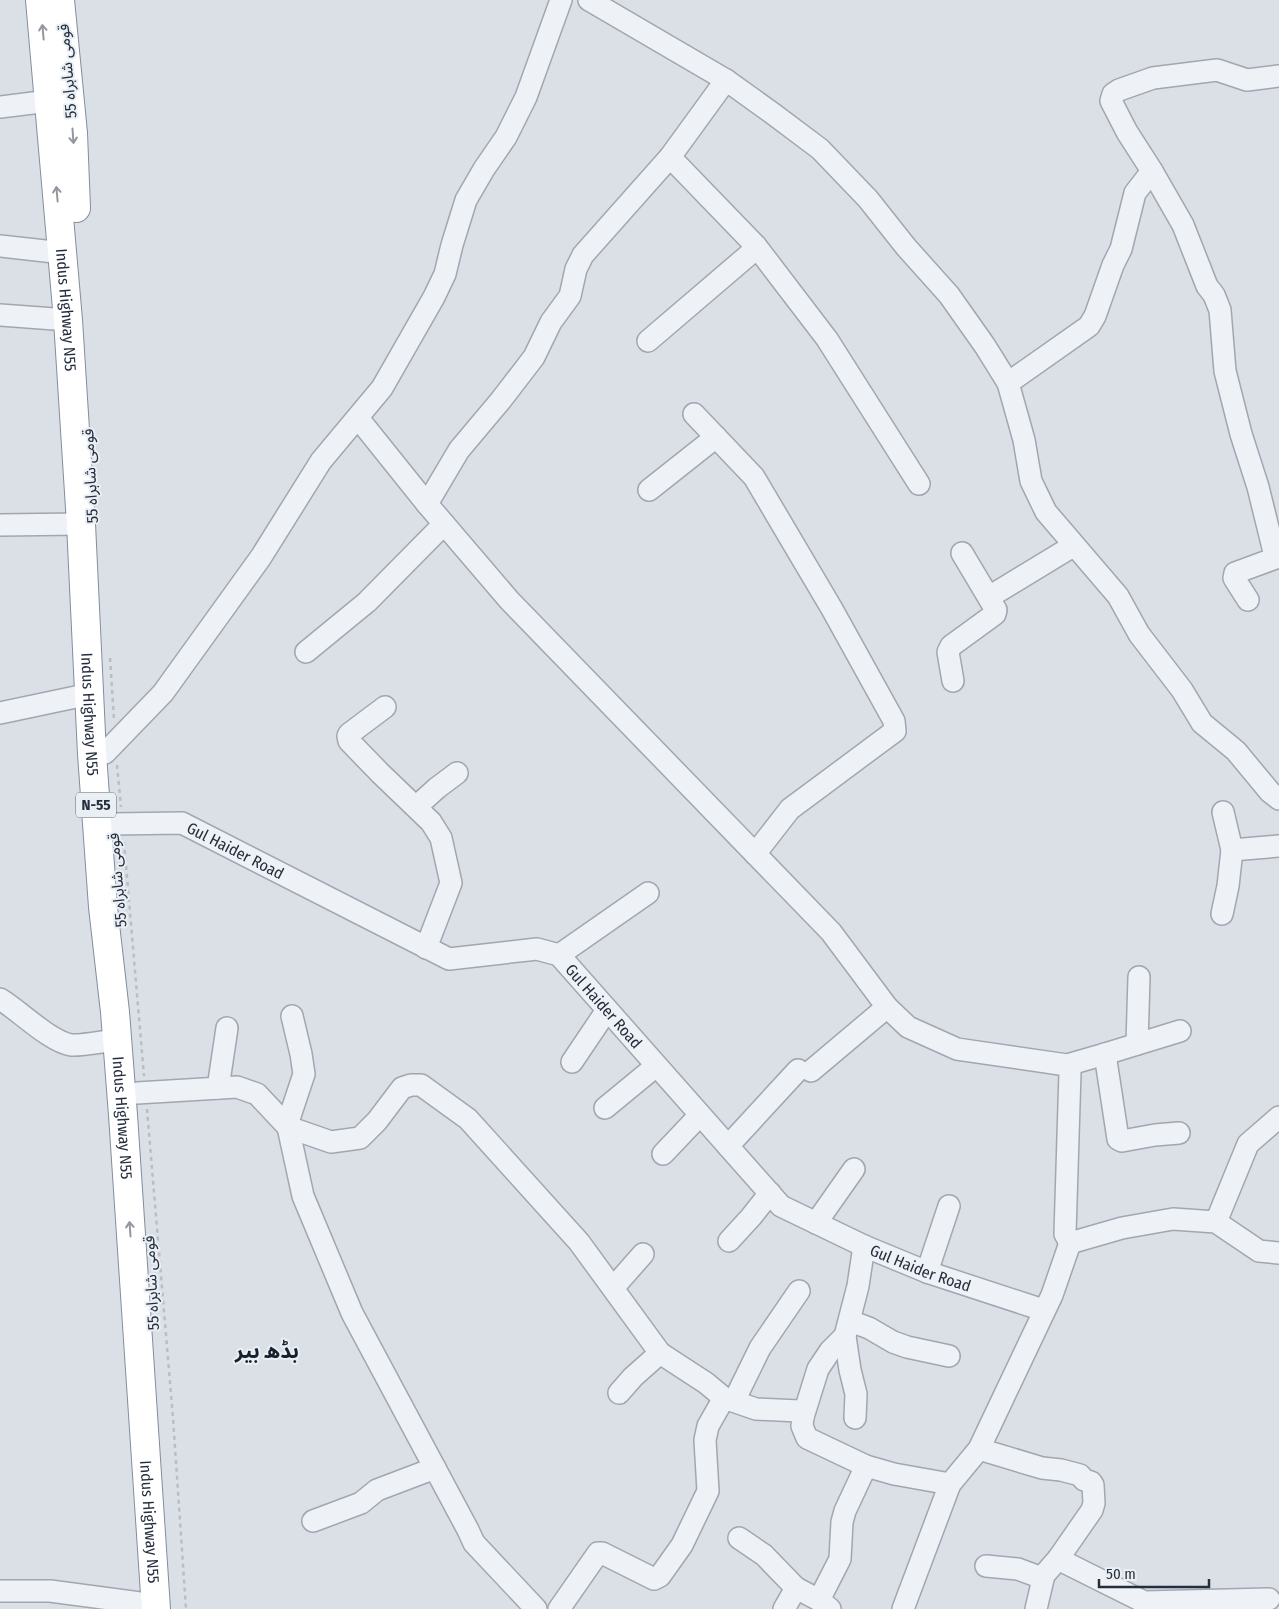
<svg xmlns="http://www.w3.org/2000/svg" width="1279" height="1609" viewBox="0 0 1279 1609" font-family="'Fira Sans Condensed','Noto Sans Arabic',sans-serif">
  <rect width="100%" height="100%" fill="#dbe0e7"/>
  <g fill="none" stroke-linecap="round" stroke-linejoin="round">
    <g stroke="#a0a7b1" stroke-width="24">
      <g id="minor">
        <path d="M589,0L726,80L772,113L820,149L868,199L906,247L949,295L985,346L1008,383L1024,440L1031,481L1046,512L1118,596L1139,634L1182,690L1202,723L1236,751L1270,792L1279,799"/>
        <path d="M0,107L49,101"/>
        <path d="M0,246L63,253"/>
        <path d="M756,246L827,339L919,484"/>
        <path d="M0,315L68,320"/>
        <path d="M648,341L751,253L756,246L670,157"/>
        <path d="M1008,383L1089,326L1095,316L1113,265L1121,249L1135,193L1152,171"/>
        <path d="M694,414L754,477L832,609L894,721L895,731L790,809L755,854"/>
        <path d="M358,418L427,504L509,600L831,932L887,1007L908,1027L957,1049L1067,1065L1070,1072L1065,1234L1070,1243"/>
        <path d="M649,490L716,437"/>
        <path d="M427,504L459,450L501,400L534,357L551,322L570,296L576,269L583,255L670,157L726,80"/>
        <path d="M0,525L81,524"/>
        <path d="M989,597L1073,546"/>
        <path d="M1248,600L1234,578L1235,573L1273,559L1275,556L1258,487L1241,434L1225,371L1220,310L1214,295L1207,286L1183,225L1152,171L1127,132L1111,101L1113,94L1119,90L1153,78L1217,70L1247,80L1279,76"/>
        <path d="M306,652L367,602L444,524"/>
        <path d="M953,681L948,652L951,646L995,614L996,610L962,553"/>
        <path d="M385,707L349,734L348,736L349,741L380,773L431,822L441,838L451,883L426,948"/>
        <path d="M0,713L90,694"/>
        <path d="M105,753L163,693L261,557L321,461L382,388L434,297L445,274L452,245L466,200L484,169L506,137L526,97L561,0"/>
        <path d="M416,807L437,788L457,773"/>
        <path id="s1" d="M112,824L182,823L449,959L537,949L559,955L781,1206L864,1246L927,1272L1043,1310"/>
        <path d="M1232,850L1279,846"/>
        <path d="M1222,914L1228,886L1232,850L1223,812"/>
        <path d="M559,955L648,893"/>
        <path d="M0,999C20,1011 49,1041 71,1045C82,1046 105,1041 117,1040"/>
        <path d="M1137,1044L1139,977"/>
        <path d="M1105,1054L1118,1139L1122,1141L1155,1135L1179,1133"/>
        <path d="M572,1062L607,1010"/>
        <path d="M1067,1065L1105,1054L1180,1031"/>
        <path d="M811,1071L887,1007"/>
        <path d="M218,1088L227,1028"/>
        <path d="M137,1093L237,1087L257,1094L288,1127L331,1142L360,1138L377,1121L402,1088L411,1085H421L468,1119L579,1242L660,1353L706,1383L724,1398L756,1409L799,1411L803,1417L802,1426L807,1438L866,1466L894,1474L950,1484"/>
        <path d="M605,1108L656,1066"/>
        <path d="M287,1125L304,1074L301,1054L292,1016"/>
        <path d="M288,1127L303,1196L352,1313L468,1530L474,1543L536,1609"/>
        <path d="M728,1146L798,1070"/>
        <path d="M663,1154L700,1115"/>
        <path d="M1216,1222L1248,1144L1279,1117"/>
        <path d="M816,1223L854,1169"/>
        <path d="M729,1241L751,1217L770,1193"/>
        <path d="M927,1272L949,1206"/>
        <path d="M613,1288L643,1254"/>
        <path d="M850,1321L869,1328L893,1342L907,1347L949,1356"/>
        <path d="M619,1393L633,1377L660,1353"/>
        <path d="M734,1401L760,1348L799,1291"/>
        <path d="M803,1417L818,1369L830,1351L845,1336"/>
        <path d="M855,1418L856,1394L850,1370L845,1336L858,1286L864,1246"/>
        <path d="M979,1449L1042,1468L1061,1470L1080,1475L1084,1480L1091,1482L1093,1485L1094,1503L1092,1510L1058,1559L1044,1575L1036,1609"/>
        <path d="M313,1521L361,1503L377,1490L435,1468"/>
        <path d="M739,1538L764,1555L796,1588L819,1600L830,1609"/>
        <path d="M1058,1559L1144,1602L1269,1599"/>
        <path d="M986,1566L1018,1569L1042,1578"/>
        <path d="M0,1591H50L155,1605"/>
        <path d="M819,1600L840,1559L842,1522L845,1511L866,1466"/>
        <path d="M559,1609L598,1553H602L654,1579L660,1576L682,1545L708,1491L705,1440L708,1426L724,1398"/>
        <path d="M784,1609L796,1588"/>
        <path d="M903,1609L950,1484L979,1449L1052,1295L1070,1243L1122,1228L1173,1219L1216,1222L1259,1251L1279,1253"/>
      </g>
    </g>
    <g stroke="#828e9e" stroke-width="30">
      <g id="highway">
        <path id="s2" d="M40,0L68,320L81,524L92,754L103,907L115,1012L123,1115L156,1609"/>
        <path d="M60,0L73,133L76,208"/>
      </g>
    </g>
    <path stroke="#b9bec5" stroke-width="2.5" stroke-dasharray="4 4" stroke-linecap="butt" d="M110,658L114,719
      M117,765L121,807
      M124,842L144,1076
      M147,1109L173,1418L186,1609"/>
    <use href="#minor" stroke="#eef1f5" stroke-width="21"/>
    <use href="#highway" stroke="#fff" stroke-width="28"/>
  </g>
  <defs><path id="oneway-shaft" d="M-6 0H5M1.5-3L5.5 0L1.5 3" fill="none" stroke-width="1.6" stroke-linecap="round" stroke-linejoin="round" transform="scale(1.25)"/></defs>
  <g stroke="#92969e">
    <use href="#oneway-shaft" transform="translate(43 32) rotate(-95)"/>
    <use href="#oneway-shaft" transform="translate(73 136) rotate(86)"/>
    <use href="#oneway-shaft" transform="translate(57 194) rotate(-95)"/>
    <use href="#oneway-shaft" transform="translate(130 1229) rotate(-94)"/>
  </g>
  <g text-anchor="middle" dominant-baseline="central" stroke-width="4" stroke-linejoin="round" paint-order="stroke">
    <rect fill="#eaeff4" stroke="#5f6875" stroke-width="1" x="76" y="792.5" width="40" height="25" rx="4"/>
    <g font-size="15" font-weight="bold" fill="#242e3e">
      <text x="96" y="805">N-55</text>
    </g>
    <g font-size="16" fill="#242e3e" stroke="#eaeff4">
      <text transform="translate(67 71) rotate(-95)">قومی شاہراہ 55</text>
      <text stroke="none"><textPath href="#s2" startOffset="311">Indus Highway N55</textPath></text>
      <text transform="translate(90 476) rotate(-93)">قومی شاہراہ 55</text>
      <text stroke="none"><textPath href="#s2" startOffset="716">Indus Highway N55</textPath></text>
      <text stroke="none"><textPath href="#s1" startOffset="130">Gul Haider Road</textPath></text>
      <text transform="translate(117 880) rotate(-95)">قومی شاہراہ 55</text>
      <text stroke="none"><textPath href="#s1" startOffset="549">Gul Haider Road</textPath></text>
      <text stroke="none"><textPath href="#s2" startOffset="1121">Indus Highway N55</textPath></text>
      <text stroke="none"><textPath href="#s1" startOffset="969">Gul Haider Road</textPath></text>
      <text transform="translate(151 1283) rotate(-93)">قومی شاہراہ 55</text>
      <text stroke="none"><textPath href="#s2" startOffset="1526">Indus Highway N55</textPath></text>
    </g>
    <g font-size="21" font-weight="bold" fill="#17202e" stroke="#eaeff4">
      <text x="267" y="1351">بڈھ بیر</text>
    </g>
  </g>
  <path d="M1099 1579v8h110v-8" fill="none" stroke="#242e3e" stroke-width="2.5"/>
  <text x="1106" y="1579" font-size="15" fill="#242e3e" stroke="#eaeff4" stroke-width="4" paint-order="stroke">50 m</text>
</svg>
